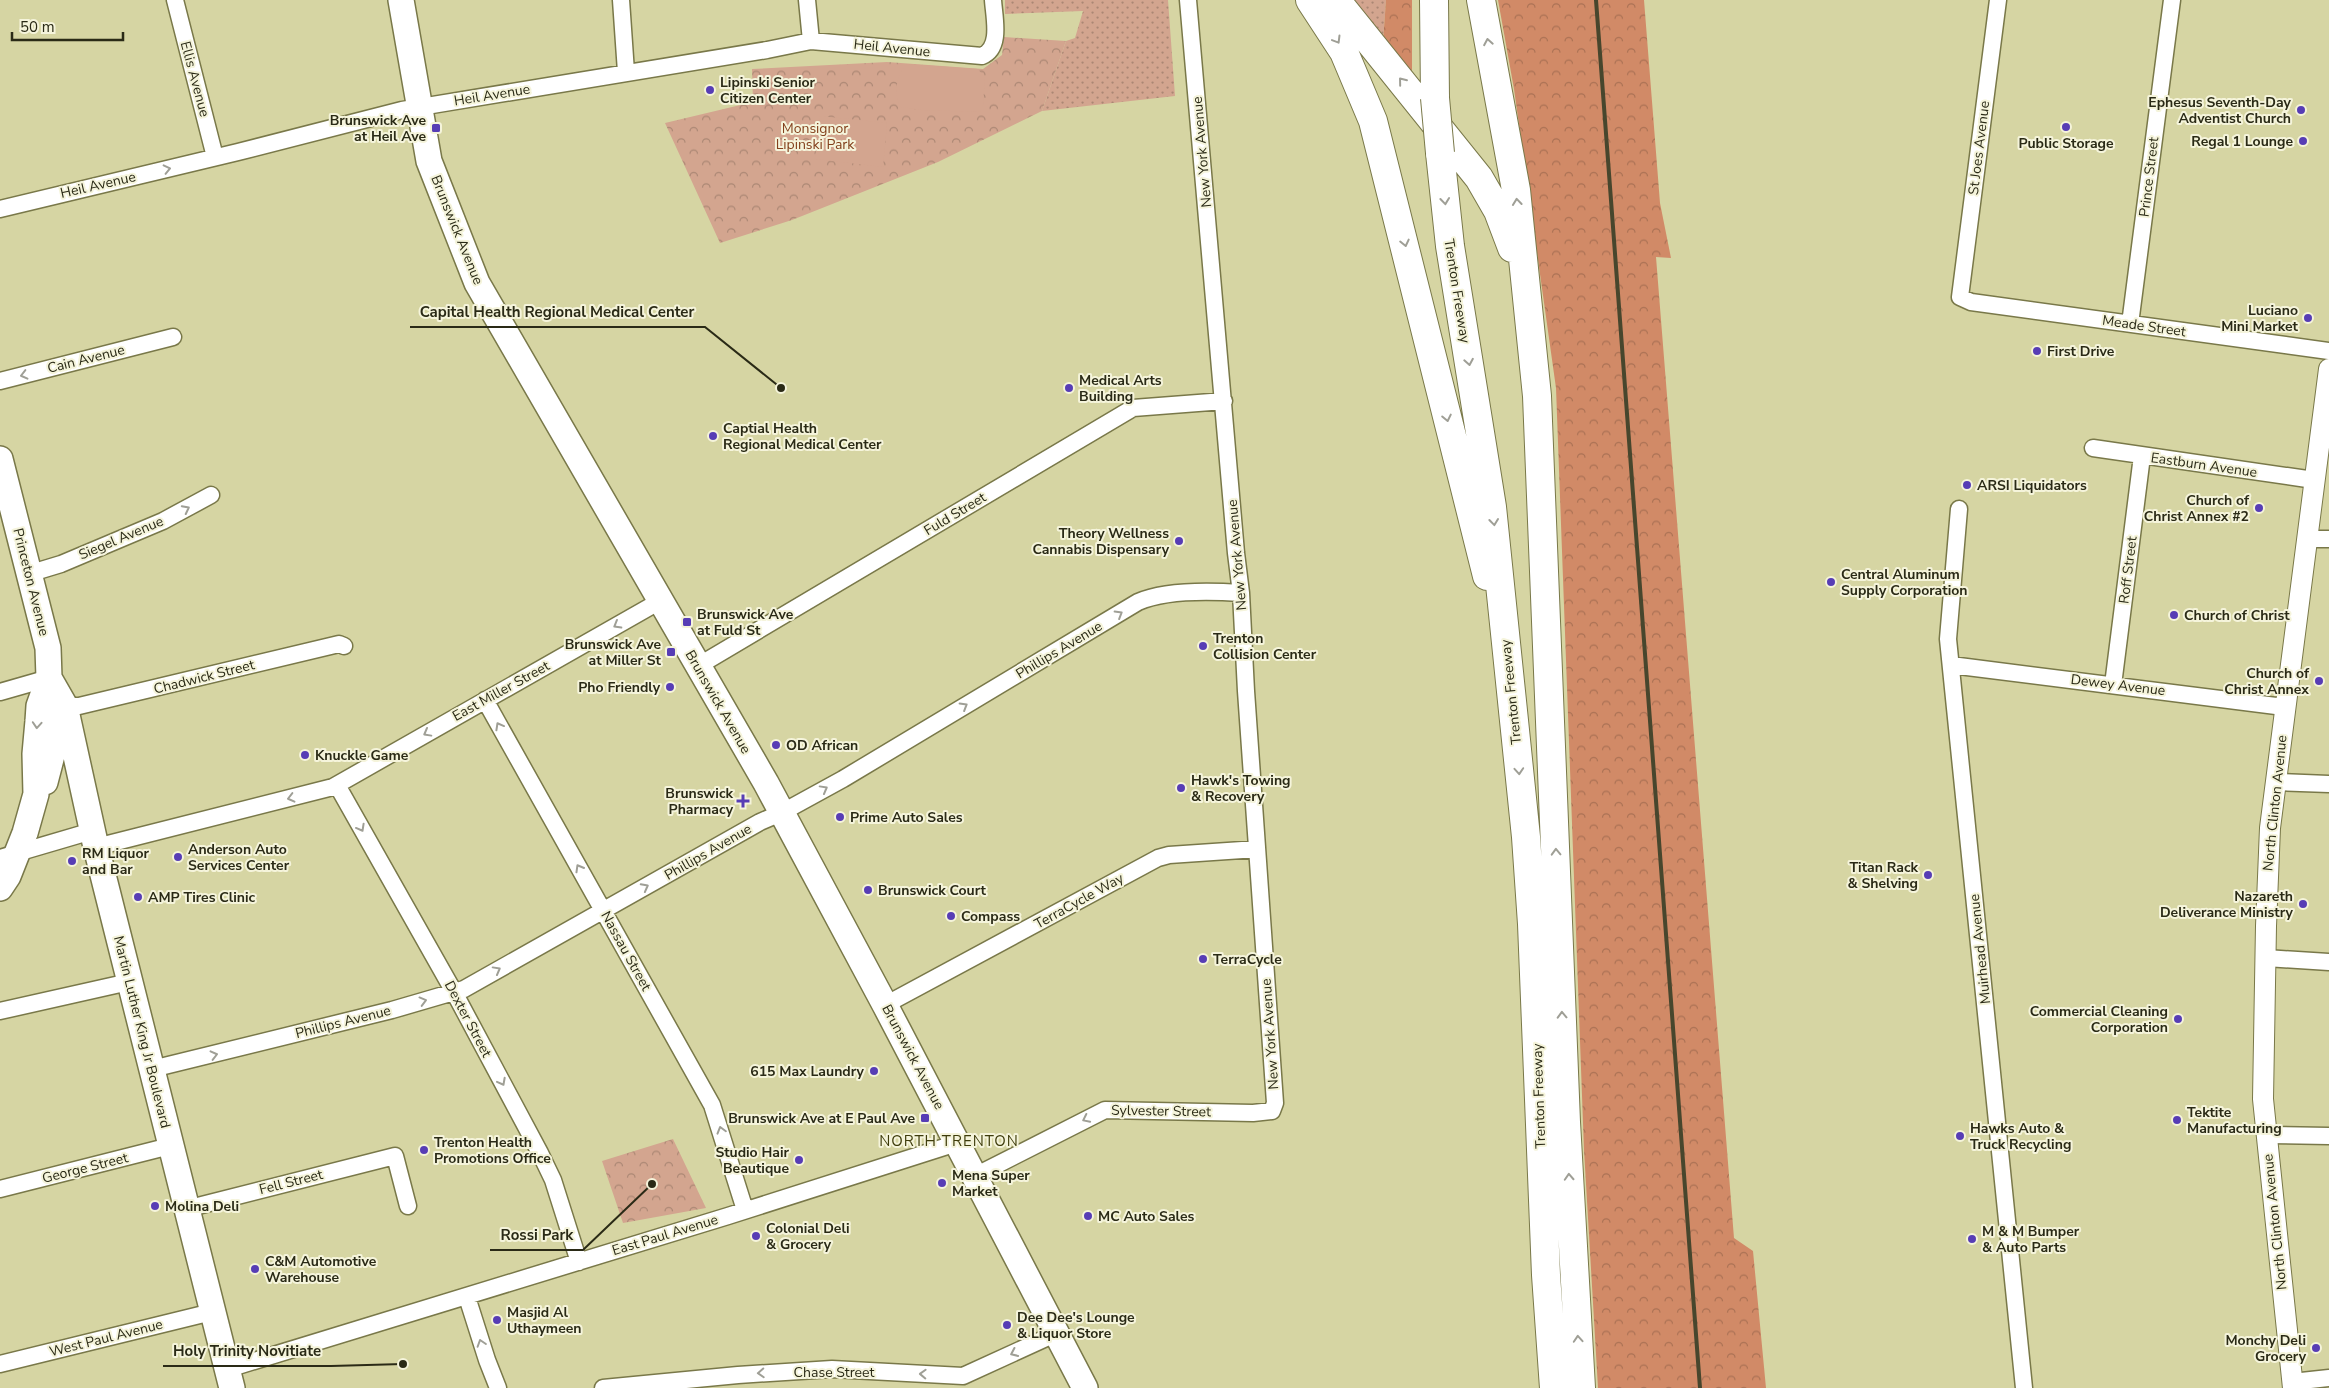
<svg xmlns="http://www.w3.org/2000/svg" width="2329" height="1388" viewBox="0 0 2329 1388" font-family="'Nunito Sans',sans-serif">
  <defs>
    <pattern id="grass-dots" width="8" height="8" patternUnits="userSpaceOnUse" patternTransform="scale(1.25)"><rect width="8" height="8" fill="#d3a58f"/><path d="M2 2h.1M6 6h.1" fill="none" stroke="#ab8774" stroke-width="1.8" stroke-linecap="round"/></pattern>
    <pattern id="forest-crowns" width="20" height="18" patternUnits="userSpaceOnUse" patternTransform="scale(1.25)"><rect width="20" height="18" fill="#d18a67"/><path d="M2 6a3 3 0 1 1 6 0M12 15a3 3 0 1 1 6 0" fill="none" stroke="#aa7154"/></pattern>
    <pattern id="park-crowns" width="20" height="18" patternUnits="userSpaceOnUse" patternTransform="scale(1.25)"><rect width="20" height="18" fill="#d3a58f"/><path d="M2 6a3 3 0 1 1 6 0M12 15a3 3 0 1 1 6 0" fill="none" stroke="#ab8774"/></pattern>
  </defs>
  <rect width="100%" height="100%" fill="#d6d5a3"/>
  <path fill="url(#grass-dots)" d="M1005,0H1168L1175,96L1042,111L1066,41L1075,38L1083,11L1005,14Z
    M1351,0H1386L1383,42Z"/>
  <path fill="url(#forest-crowns)" d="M1386,0H1412V75L1383,42Z
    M1498,0H1644L1660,203L1671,258L1656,257L1734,1238L1753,1251L1766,1388H1598L1584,1150L1556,388L1514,89Z"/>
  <path fill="url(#park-crowns)" d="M1004,37L1066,41L1042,111L938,162L792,220L720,243L665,123L753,102L752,69L887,62L983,69L1002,55Z
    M673,1139L706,1208L623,1223L602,1161Z"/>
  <path fill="#d3a58f" d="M907,64L978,69L985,78L983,105L980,112L921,110L901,107C892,93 897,75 907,64Z
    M820,116L887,123L883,167L815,159Z"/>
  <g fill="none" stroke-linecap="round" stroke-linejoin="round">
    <g stroke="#797849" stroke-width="19">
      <path id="minor" d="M175,0L215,157
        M621,0L626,72
        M807,0L811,41
        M1998,0L1960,297L1971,302L2329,351
        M0,209L238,152L402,110L767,50L811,41L982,56C1002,48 994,17 993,0
        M2130,324L2172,0
        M0,381L173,337
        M2093,448L2314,480
        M1959,509L1948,639L2024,1388
        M2307,539H2329
        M28,574L61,564L163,521L211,495
        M1951,665L2284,707
        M698,666L1133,408L1224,401
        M2113,685L2142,456
        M0,692L49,678
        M485,700L712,1105L745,1210
        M65,706H79L339,644L344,646
        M2276,782L2329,784
        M337,785L454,992L540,1153L553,1180L579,1262
        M96,847L333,787L660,601
        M0,858L92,831
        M2266,958L2329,962
        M885,1005L1158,858L1169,855L1257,849
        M0,1011L129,982
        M152,1069L392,1010L464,989L760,822L781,813L843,779L1138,602C1165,590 1212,591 1241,593
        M2266,1135L2329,1136
        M975,1176L1105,1110L1253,1113L1272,1111L1275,1103L1246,691L1241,593L1236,553L1188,0
        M0,1189L170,1146
        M186,1209L395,1156L408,1206
        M467,1297L487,1360L498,1388
        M0,1364L212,1312
        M228,1369L728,1216L957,1143
        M2292,1382L2329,1378
        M603,1388L738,1375L832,1369L963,1376L1057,1333"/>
    </g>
    <g stroke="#797849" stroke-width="22">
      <path id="tertiary" d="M2293,1388L2263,1099L2266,926L2270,828L2329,369"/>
    </g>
    <g stroke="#797849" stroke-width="28">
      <path id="primary" d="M401,0L429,161L477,283L766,783L885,1005L1085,1388
        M0,459L48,648L49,678L39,706L38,721L35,754L36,794L25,833L8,876L0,888
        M49,678L65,706L96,847L232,1388
        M45,782L64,709"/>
    </g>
    <g stroke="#797849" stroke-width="30">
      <path id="motorway" d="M1310,0L1344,52L1373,121L1487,576
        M1336,0L1479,178L1498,211L1512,248
        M1434,0L1435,98
        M1481,0L1516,190L1537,396L1566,1122L1581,1388
        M1440,153L1450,246L1492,507L1526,837L1532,924L1546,1275L1554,1388"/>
    </g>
    <use href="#minor" stroke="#fff" stroke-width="16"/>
    <use href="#tertiary" stroke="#fff" stroke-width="20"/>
    <use href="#primary" stroke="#fff" stroke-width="25"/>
    <use href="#motorway" stroke="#fff" stroke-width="28"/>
    <path stroke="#47462d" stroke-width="4" d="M1596,0L1700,1388"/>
    <g stroke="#797849" stroke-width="30" stroke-linecap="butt">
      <path id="motorway-bridge" d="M1435,98L1440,153"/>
    </g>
    <use href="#motorway-bridge" stroke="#fff" stroke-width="28"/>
  </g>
  <defs><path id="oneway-chevron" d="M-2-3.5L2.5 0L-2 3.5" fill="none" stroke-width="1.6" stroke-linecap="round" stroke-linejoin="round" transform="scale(1.25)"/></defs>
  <g stroke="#9f9f96">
    <use href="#oneway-chevron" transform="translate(1337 40) rotate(59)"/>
    <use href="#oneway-chevron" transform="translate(1488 42) rotate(-100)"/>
    <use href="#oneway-chevron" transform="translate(1402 81) rotate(-129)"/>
    <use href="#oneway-chevron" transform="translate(167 169) rotate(-13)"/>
    <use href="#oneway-chevron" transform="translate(1445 201) rotate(84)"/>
    <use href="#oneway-chevron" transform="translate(1517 202) rotate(-96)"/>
    <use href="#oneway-chevron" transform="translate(1405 243) rotate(77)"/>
    <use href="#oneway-chevron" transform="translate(1469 362) rotate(80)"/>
    <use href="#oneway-chevron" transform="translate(24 375) rotate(166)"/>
    <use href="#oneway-chevron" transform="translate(1447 418) rotate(78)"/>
    <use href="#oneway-chevron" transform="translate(186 509) rotate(-27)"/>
    <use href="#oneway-chevron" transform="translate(1494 522) rotate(83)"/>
    <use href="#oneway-chevron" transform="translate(1119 614) rotate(-31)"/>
    <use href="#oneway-chevron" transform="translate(617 625) rotate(150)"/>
    <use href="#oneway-chevron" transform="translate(964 706) rotate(-31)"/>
    <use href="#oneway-chevron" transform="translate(37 725) rotate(94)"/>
    <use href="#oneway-chevron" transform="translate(499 726) rotate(-119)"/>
    <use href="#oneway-chevron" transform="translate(427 733) rotate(151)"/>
    <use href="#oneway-chevron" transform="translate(1519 771) rotate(86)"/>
    <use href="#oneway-chevron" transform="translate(824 789) rotate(-29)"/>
    <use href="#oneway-chevron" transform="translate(291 798) rotate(166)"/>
    <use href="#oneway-chevron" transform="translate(361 828) rotate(61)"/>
    <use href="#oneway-chevron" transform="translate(1556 852) rotate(-92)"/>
    <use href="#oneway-chevron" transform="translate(579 868) rotate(-120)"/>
    <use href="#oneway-chevron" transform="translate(645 887) rotate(-28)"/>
    <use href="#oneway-chevron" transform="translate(497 970) rotate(-29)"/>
    <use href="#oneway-chevron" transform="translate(423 1001) rotate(-15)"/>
    <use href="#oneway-chevron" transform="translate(1562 1015) rotate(-92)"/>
    <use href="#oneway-chevron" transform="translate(214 1055) rotate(-14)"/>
    <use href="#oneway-chevron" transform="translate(502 1082) rotate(62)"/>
    <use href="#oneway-chevron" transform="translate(1086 1119) rotate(154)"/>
    <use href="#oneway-chevron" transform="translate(721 1130) rotate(-106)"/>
    <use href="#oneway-chevron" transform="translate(1569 1177) rotate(-93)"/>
    <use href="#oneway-chevron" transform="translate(1578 1339) rotate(-94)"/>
    <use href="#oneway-chevron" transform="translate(481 1343) rotate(-108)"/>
    <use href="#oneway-chevron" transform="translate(1014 1353) rotate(155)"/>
    <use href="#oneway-chevron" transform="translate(761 1373) rotate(177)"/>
    <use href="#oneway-chevron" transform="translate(923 1374) rotate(-178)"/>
  </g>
  <g fill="#573db5" stroke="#f5f4db" stroke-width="2">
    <circle cx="710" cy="90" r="5"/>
    <circle cx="2301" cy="110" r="5"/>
    <circle cx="2066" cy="127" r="5"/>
    <rect x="431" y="123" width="10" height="10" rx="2.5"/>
    <circle cx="2303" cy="141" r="5"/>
    <circle cx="2308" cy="318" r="5"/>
    <circle cx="2037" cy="351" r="5"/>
    <circle cx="1069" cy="388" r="5"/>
    <circle cx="713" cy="436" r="5"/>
    <circle cx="1967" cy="485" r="5"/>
    <circle cx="2259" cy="508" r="5"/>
    <circle cx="1179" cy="541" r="5"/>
    <circle cx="1831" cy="582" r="5"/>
    <circle cx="2174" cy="615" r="5"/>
    <rect x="682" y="617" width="10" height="10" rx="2.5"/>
    <circle cx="1203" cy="646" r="5"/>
    <rect x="666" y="647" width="10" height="10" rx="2.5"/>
    <circle cx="2319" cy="681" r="5"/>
    <circle cx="670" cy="687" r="5"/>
    <circle cx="776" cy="745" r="5"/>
    <circle cx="305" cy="755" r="5"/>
    <circle cx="1181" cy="788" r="5"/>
    <path d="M740.5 793.5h5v5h5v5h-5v5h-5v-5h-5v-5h5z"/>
    <circle cx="840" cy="817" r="5"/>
    <circle cx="178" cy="857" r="5"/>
    <circle cx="72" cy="861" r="5"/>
    <circle cx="1928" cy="875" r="5"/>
    <circle cx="868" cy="890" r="5"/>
    <circle cx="138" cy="897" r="5"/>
    <circle cx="2303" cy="904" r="5"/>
    <circle cx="951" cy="916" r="5"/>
    <circle cx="1203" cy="959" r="5"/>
    <circle cx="2178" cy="1019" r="5"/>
    <circle cx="874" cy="1071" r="5"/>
    <rect x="920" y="1113" width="10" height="10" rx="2.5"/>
    <circle cx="2177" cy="1120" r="5"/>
    <circle cx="1960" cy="1136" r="5"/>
    <circle cx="424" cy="1150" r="5"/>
    <circle cx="799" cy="1160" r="5"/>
    <circle cx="942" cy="1183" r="5"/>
    <circle cx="155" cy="1206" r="5"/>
    <circle cx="1088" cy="1216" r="5"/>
    <circle cx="756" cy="1236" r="5"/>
    <circle cx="1972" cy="1239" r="5"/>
    <circle cx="255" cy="1269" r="5"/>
    <circle cx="497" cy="1320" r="5"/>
    <circle cx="1007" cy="1325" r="5"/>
    <circle cx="2316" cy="1348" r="5"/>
  </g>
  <g text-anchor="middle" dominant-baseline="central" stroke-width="4" stroke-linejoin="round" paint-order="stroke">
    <g font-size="14" fill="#2a2a16" stroke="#f5f4db">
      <text transform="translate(892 48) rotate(6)">Heil Avenue</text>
      <text transform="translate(195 79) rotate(75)">Ellis Avenue</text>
      <text transform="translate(492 95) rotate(-9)">Heil Avenue</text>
      <text transform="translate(1979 148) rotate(-83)">St Joes Avenue</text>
      <text transform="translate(1202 152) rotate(-95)">New York Avenue</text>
      <text transform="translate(2149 177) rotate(-83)">Prince Street</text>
      <text transform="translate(98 185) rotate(-13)">Heil Avenue</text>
      <text transform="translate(457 230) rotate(68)">Brunswick Avenue</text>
      <text transform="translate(1457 291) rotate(81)">Trenton Freeway</text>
      <text transform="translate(2144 326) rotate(8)">Meade Street</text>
      <text transform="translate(86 359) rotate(-14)">Cain Avenue</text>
      <text transform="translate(2204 465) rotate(8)">Eastburn Avenue</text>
      <text transform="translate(955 514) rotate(-31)">Fuld Street</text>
      <text transform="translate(121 538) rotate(-23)">Siegel Avenue</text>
      <text transform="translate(1237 555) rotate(-95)">New York Avenue</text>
      <text transform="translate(2128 570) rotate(-83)">Roff Street</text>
      <text transform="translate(31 582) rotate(76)">Princeton Avenue</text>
      <text transform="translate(1059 650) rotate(-31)">Phillips Avenue</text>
      <text transform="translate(204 677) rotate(-14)">Chadwick Street</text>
      <text transform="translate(2118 685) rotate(7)">Dewey Avenue</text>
      <text transform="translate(501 691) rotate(-29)">East Miller Street</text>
      <text transform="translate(1511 692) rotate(-96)">Trenton Freeway</text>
      <text transform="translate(718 702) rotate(60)">Brunswick Avenue</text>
      <text transform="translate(2275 803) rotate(-84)">North Clinton Avenue</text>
      <text transform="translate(708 852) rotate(-30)">Phillips Avenue</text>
      <text transform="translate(1079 901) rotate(-29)">TerraCycle Way</text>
      <text transform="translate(1980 949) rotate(-96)">Muirhead Avenue</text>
      <text transform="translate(626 951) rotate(61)">Nassau Street</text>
      <text transform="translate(468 1019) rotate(62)">Dexter Street</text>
      <text transform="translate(343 1022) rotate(-14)">Phillips Avenue</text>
      <text transform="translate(142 1032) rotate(76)">Martin Luther King Jr Boulevard</text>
      <text transform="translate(1270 1034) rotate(-94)">New York Avenue</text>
      <text transform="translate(913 1057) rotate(62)">Brunswick Avenue</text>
      <text transform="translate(1539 1096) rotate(-92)">Trenton Freeway</text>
      <text transform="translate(1161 1111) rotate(1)">Sylvester Street</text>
      <text transform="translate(85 1168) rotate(-14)">George Street</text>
      <text transform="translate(291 1182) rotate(-14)">Fell Street</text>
      <text transform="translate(2275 1222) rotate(-96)">North Clinton Avenue</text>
      <text transform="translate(665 1235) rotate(-17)">East Paul Avenue</text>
      <text transform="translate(106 1338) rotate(-14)">West Paul Avenue</text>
      <text x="834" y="1372">Chase Street</text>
    </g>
    <g font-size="14" font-weight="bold" fill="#2a2a16" stroke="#f5f4db" text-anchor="start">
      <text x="720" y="82">Lipinski Senior<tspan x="720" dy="16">Citizen Center</tspan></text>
      <text x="2291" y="102" text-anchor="end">Ephesus Seventh-Day<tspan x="2291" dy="16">Adventist Church</tspan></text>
      <text x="426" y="120" text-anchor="end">Brunswick Ave<tspan x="426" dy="16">at Heil Ave</tspan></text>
      <text x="2293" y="141" text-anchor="end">Regal 1 Lounge</text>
      <text x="2066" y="143" text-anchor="middle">Public Storage</text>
      <text x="2298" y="310" text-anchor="end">Luciano<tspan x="2298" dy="16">Mini Market</tspan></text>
      <text x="2047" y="351">First Drive</text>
      <text x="1079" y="380">Medical Arts<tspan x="1079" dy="16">Building</tspan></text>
      <text x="723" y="428">Captial Health<tspan x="723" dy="16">Regional Medical Center</tspan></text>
      <text x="1977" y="485">ARSI Liquidators</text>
      <text x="2249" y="500" text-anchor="end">Church of<tspan x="2249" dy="16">Christ Annex #2</tspan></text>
      <text x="1169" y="533" text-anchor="end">Theory Wellness<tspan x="1169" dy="16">Cannabis Dispensary</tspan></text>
      <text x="1841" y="574">Central Aluminum<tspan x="1841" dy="16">Supply Corporation</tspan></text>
      <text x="697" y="614">Brunswick Ave<tspan x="697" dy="16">at Fuld St</tspan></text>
      <text x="2184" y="615">Church of Christ</text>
      <text x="1213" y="638">Trenton<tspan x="1213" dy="16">Collision Center</tspan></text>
      <text x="661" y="644" text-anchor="end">Brunswick Ave<tspan x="661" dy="16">at Miller St</tspan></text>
      <text x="2309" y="673" text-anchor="end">Church of<tspan x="2309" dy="16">Christ Annex</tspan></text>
      <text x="660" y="687" text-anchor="end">Pho Friendly</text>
      <text x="786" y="745">OD African</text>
      <text x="315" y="755">Knuckle Game</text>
      <text x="1191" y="780">Hawk's Towing<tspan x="1191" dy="16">&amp; Recovery</tspan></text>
      <text x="733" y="793" text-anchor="end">Brunswick<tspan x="733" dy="16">Pharmacy</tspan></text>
      <text x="850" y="817">Prime Auto Sales</text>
      <text x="188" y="849">Anderson Auto<tspan x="188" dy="16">Services Center</tspan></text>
      <text x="82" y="853">RM Liquor<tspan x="82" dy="16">and Bar</tspan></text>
      <text x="1918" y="867" text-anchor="end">Titan Rack<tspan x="1918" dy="16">&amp; Shelving</tspan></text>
      <text x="878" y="890">Brunswick Court</text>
      <text x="2293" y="896" text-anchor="end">Nazareth<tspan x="2293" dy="16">Deliverance Ministry</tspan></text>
      <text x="148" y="897">AMP Tires Clinic</text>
      <text x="961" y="916">Compass</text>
      <text x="1213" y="959">TerraCycle</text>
      <text x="2168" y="1011" text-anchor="end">Commercial Cleaning<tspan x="2168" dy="16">Corporation</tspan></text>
      <text x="864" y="1071" text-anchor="end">615 Max Laundry</text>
      <text x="2187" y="1112">Tektite<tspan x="2187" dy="16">Manufacturing</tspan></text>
      <text x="915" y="1118" text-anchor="end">Brunswick Ave at E Paul Ave</text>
      <text x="1970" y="1128">Hawks Auto &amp;<tspan x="1970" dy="16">Truck Recycling</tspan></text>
      <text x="434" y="1142">Trenton Health<tspan x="434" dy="16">Promotions Office</tspan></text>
      <text x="789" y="1152" text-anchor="end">Studio Hair<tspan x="789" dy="16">Beautique</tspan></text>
      <text x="952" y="1175">Mena Super<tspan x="952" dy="16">Market</tspan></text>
      <text x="165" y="1206">Molina Deli</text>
      <text x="1098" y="1216">MC Auto Sales</text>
      <text x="766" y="1228">Colonial Deli<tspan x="766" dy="16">&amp; Grocery</tspan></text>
      <text x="1982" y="1231">M &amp; M Bumper<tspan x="1982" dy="16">&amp; Auto Parts</tspan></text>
      <text x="265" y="1261">C&amp;M Automotive<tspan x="265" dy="16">Warehouse</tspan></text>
      <text x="507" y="1312">Masjid Al<tspan x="507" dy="16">Uthaymeen</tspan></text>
      <text x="1017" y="1317">Dee Dee's Lounge<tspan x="1017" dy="16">&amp; Liquor Store</tspan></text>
      <text x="2306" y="1340" text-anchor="end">Monchy Deli<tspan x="2306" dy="16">Grocery</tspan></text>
    </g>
    <g font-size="14" fill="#83401c" stroke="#f5f4db">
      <text x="815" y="128">Monsignor<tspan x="815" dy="16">Lipinski Park</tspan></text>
    </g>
    <g font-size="15" letter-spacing="1" fill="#3e3c0b" stroke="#f5f4db">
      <text x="949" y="1141">NORTH TRENTON</text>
    </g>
  </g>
  <path fill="none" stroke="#2a2a16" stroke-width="2" d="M781 388L705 327H410M652 1184L583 1250H490M403 1364L331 1366H163"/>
  <g fill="#2a2a16" stroke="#f5f4db" stroke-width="2">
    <circle cx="781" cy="388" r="5"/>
    <circle cx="652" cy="1184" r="5"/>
    <circle cx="403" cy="1364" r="5"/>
  </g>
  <g font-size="15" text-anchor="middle" font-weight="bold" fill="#2a2a16" stroke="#f5f4db" stroke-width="4" stroke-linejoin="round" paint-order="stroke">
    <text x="557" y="317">Capital Health Regional Medical Center</text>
    <text x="537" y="1240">Rossi Park</text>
    <text x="247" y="1356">Holy Trinity Novitiate</text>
  </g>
  <path d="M12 32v8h111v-8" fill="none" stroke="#2a2a16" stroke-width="2.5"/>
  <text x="20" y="32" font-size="15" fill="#2a2a16" stroke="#f5f4db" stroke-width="4" paint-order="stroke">50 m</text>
</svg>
